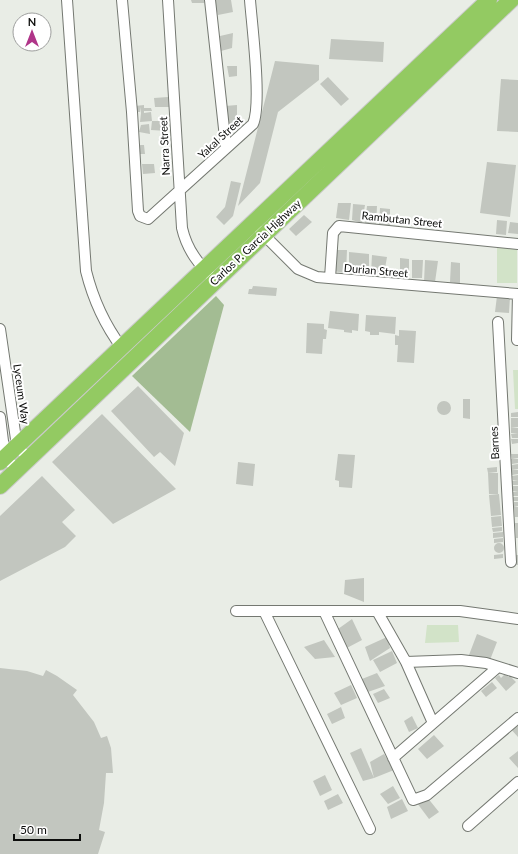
<svg xmlns="http://www.w3.org/2000/svg" width="518" height="854" viewBox="0 0 518 854" font-family="Lato,sans-serif">
  <rect width="100%" height="100%" fill="#e9ede6"/>
  <path fill="#d2e3c8" d="M517,245V283H497V246Z
    M513,370H518V409H515Z
    M427,625H458L459,642L425,643Z"/>
  <path fill="#a3bc93" d="M216,296L224,305L190,432L132,376Z"/>
  <path fill="#c2c6bf" d="M191,0H204V3H192Z
    M214,0H231L233,12L218,15Z
    M233,33L232,48L221,51L220,36Z
    M331,39L384,42L383,62L329,59Z
    M275,61L319,65V80L278,112L260,183L238,206Z
    M227,66H237V76L229,77Z
    M328,77L349,99L341,106L320,84Z
    M501,79L518,80V132L497,131Z
    M168,97L169,107H155L154,98Z
    M144,105V108H151L152,111H144V113L151,112L152,121L140,122L141,113L140,107V112H135V106Z
    M237,105V131L227,133L225,106Z
    M152,121H167V131L151,130Z
    M149,124L150,134L139,132L141,125Z
    M138,145H144L145,154H138Z
    M487,162L516,165L510,217L480,213Z
    M142,164H154L155,173L143,174Z
    M231,181L241,183L233,216L224,225L216,217L225,207Z
    M338,203H351L349,220L336,218Z
    M353,204L365,205L362,223L352,220Z
    M367,206H377L376,224L365,223Z
    M380,208L390,209V225H379Z
    M304,215L312,222L296,236L289,229Z
    M497,220L507,221L506,235L496,234Z
    M510,222L518,223V234L508,233Z
    M333,250H347L346,273L332,271Z
    M349,252L369,254V271L349,270Z
    M372,255L387,257L384,274L371,273Z
    M400,258L409,259V272H400Z
    M412,260H423L422,278H412Z
    M425,260L438,261L435,282H424Z
    M451,262L460,263V284L450,282Z
    M253,286L277,288L276,296L248,294L249,289H252Z
    M497,296L510,297L509,313L495,312Z
    M330,311L359,314L358,331L352,330V333L344,332V330L328,328Z
    M366,315L396,317L395,334L379,332V335H370V332L365,331Z
    M307,323L324,324V329L327,330L326,339H323L322,354L306,353Z
    M399,330L416,331L414,363L397,362L398,345H395V335L399,336Z
    M138,386L184,433L175,466L160,452L154,457L111,411Z
    M463,399H470V419L463,418Z
    M437 408a7 7 0 1 1 14 0a7 7 0 1 1-14 0Z
    M518,412V417H511V413Z
    M102,414L176,489L113,524L52,462Z
    M511,418H518V427L511,428Z
    M511,428H518V433H511Z
    M518,433V438H512L511,434Z
    M511,439H518V443L512,444Z
    M338,454L355,455L352,488L339,487V481L335,480Z
    M511,454H518V458L512,459Z
    M511,459H518V463L512,464Z
    M238,462L255,464L253,486L236,484Z
    M518,464V469L512,470V465Z
    M497,467V472L488,473L487,468Z
    M512,470H518V474L512,475Z
    M488,473H498V494H489Z
    M518,475V480H513L512,476Z
    M42,476L75,510L62,522L76,536L65,547L0,581V516Z
    M518,480V485H513L512,481Z
    M513,486H518V491H513Z
    M518,491V496H513V492Z
    M499,494L500,505L493,506L500,505L501,515L491,516L489,495Z
    M513,497H518V501H513Z
    M514,502H518V506L514,507Z
    M514,507H518V517H515Z
    M501,516L502,526L492,527L491,517Z
    M515,523H518V538H516Z
    M502,527V531L493,532L492,528Z
    M503,532V537L493,538V533Z
    M503,538V542L494,543V539Z
    M494 548a5 5 0 1 1 10 0a5 5 0 1 1-10 0Z
    M503,554V558L494,559V555Z
    M515,555H518V565L513,564Z
    M364,578V602L344,594L345,580Z
    M352,619L362,640L343,650L338,629Z
    M477,634L497,642L490,660L469,655Z
    M387,637L390,648L370,661L365,647Z
    M324,640L335,657L315,659L304,647Z
    M392,651L397,663L380,672L373,660Z
    M0,668L27,671L43,676L46,670L57,676L77,690L73,695L94,722L101,738L107,736L111,748L113,773H106L104,803L99,830L105,832L98,854H0Z
    M377,673L385,686L365,693L362,679Z
    M505,674L509,677L510,676L516,682L506,691L495,678L499,675L501,678Z
    M492,682L497,688L486,697L481,691Z
    M351,685L357,698L341,705L334,693Z
    M384,689L390,698L378,703L373,694Z
    M341,707L345,718L332,724L327,714Z
    M412,716L418,728L409,732L404,721Z
    M518,719V737L509,727Z
    M434,735L444,746L427,759L418,749Z
    M361,748L374,778L370,762L384,754L394,770L374,778L363,781L350,753Z
    M518,751V768L509,758Z
    M325,775L332,790L320,796L313,781Z
    M393,786L400,798L388,804L380,794Z
    M338,794L343,803L328,810L324,801Z
    M427,797L439,812L429,819L417,803Z
    M402,799L408,811L391,819L387,807Z"/>
  <g fill="none" stroke-linecap="round" stroke-linejoin="round">
    <g stroke="#747871" stroke-width="12">
      <path id="minor" d="M67,0L86,271C93,299 104,324 122,348
        M122,0L132,112L138,211L140,216L148,219L253,124C262,104 252,26 250,0
        M168,0L182,228C187,250 199,265 215,280
        M210,0L226,147
        M260,231L298,269L317,277L518,294
        M330,278L333,233L339,226L518,244
        M498,322L511,562
        M0,329L17,446L28,458
        M517,340L518,294
        M0,417L5,457L17,470
        M236,611H460L518,619
        M264,611L370,829
        M324,611L413,800L427,795L518,718
        M377,611L406,662L433,723
        M406,662L461,660L486,663L518,673
        M393,758L498,667
        M468,826L518,782"/>
    </g>
    <g stroke="#cacaca" stroke-width="18">
      <path id="trunk" d="M0,462L489,0
        M0,486L511,0"/>
    </g>
    <use href="#minor" stroke="#fff" stroke-width="10"/>
    <use href="#trunk" stroke="#93ca62" stroke-width="16"/>
  </g>
  <g text-anchor="middle" dominant-baseline="central" stroke-width="4" stroke-linejoin="round" paint-order="stroke">
    <g font-size="11" fill="#0d0e0c" stroke="#fff">
      <text transform="translate(220 137) rotate(-43)">Yakal Street</text>
      <text transform="translate(164 146) rotate(-93)">Narra Street</text>
      <text transform="translate(402 219) rotate(6)">Rambutan Street</text>
      <text transform="translate(255 242) rotate(-43)">Carlos P. Garcia Highway</text>
      <text transform="translate(376 270) rotate(5)">Durian Street</text>
      <text transform="translate(22 394) rotate(82)">Lyceum Way</text>
      <text transform="translate(494 443) rotate(-93)">Barnes</text>
    </g>
  </g>
  <g transform="translate(32 32)"><circle r="19" fill="#ffffff" stroke="#9e9f9e"/>
  <path d="M0-3L7 15L0 10L-7 15Z" fill="#b03589"/>
  <text y="-6" font-size="11" font-weight="bold" text-anchor="middle" fill="#0d0e0c">N</text>
  </g>
  <path d="M14 834v6h66v-6" fill="none" stroke="#0d0e0c" stroke-width="2"/>
  <text x="20" y="834" font-size="12" fill="#0d0e0c" stroke="#ffffff" stroke-width="3" paint-order="stroke">50 m</text>
</svg>
